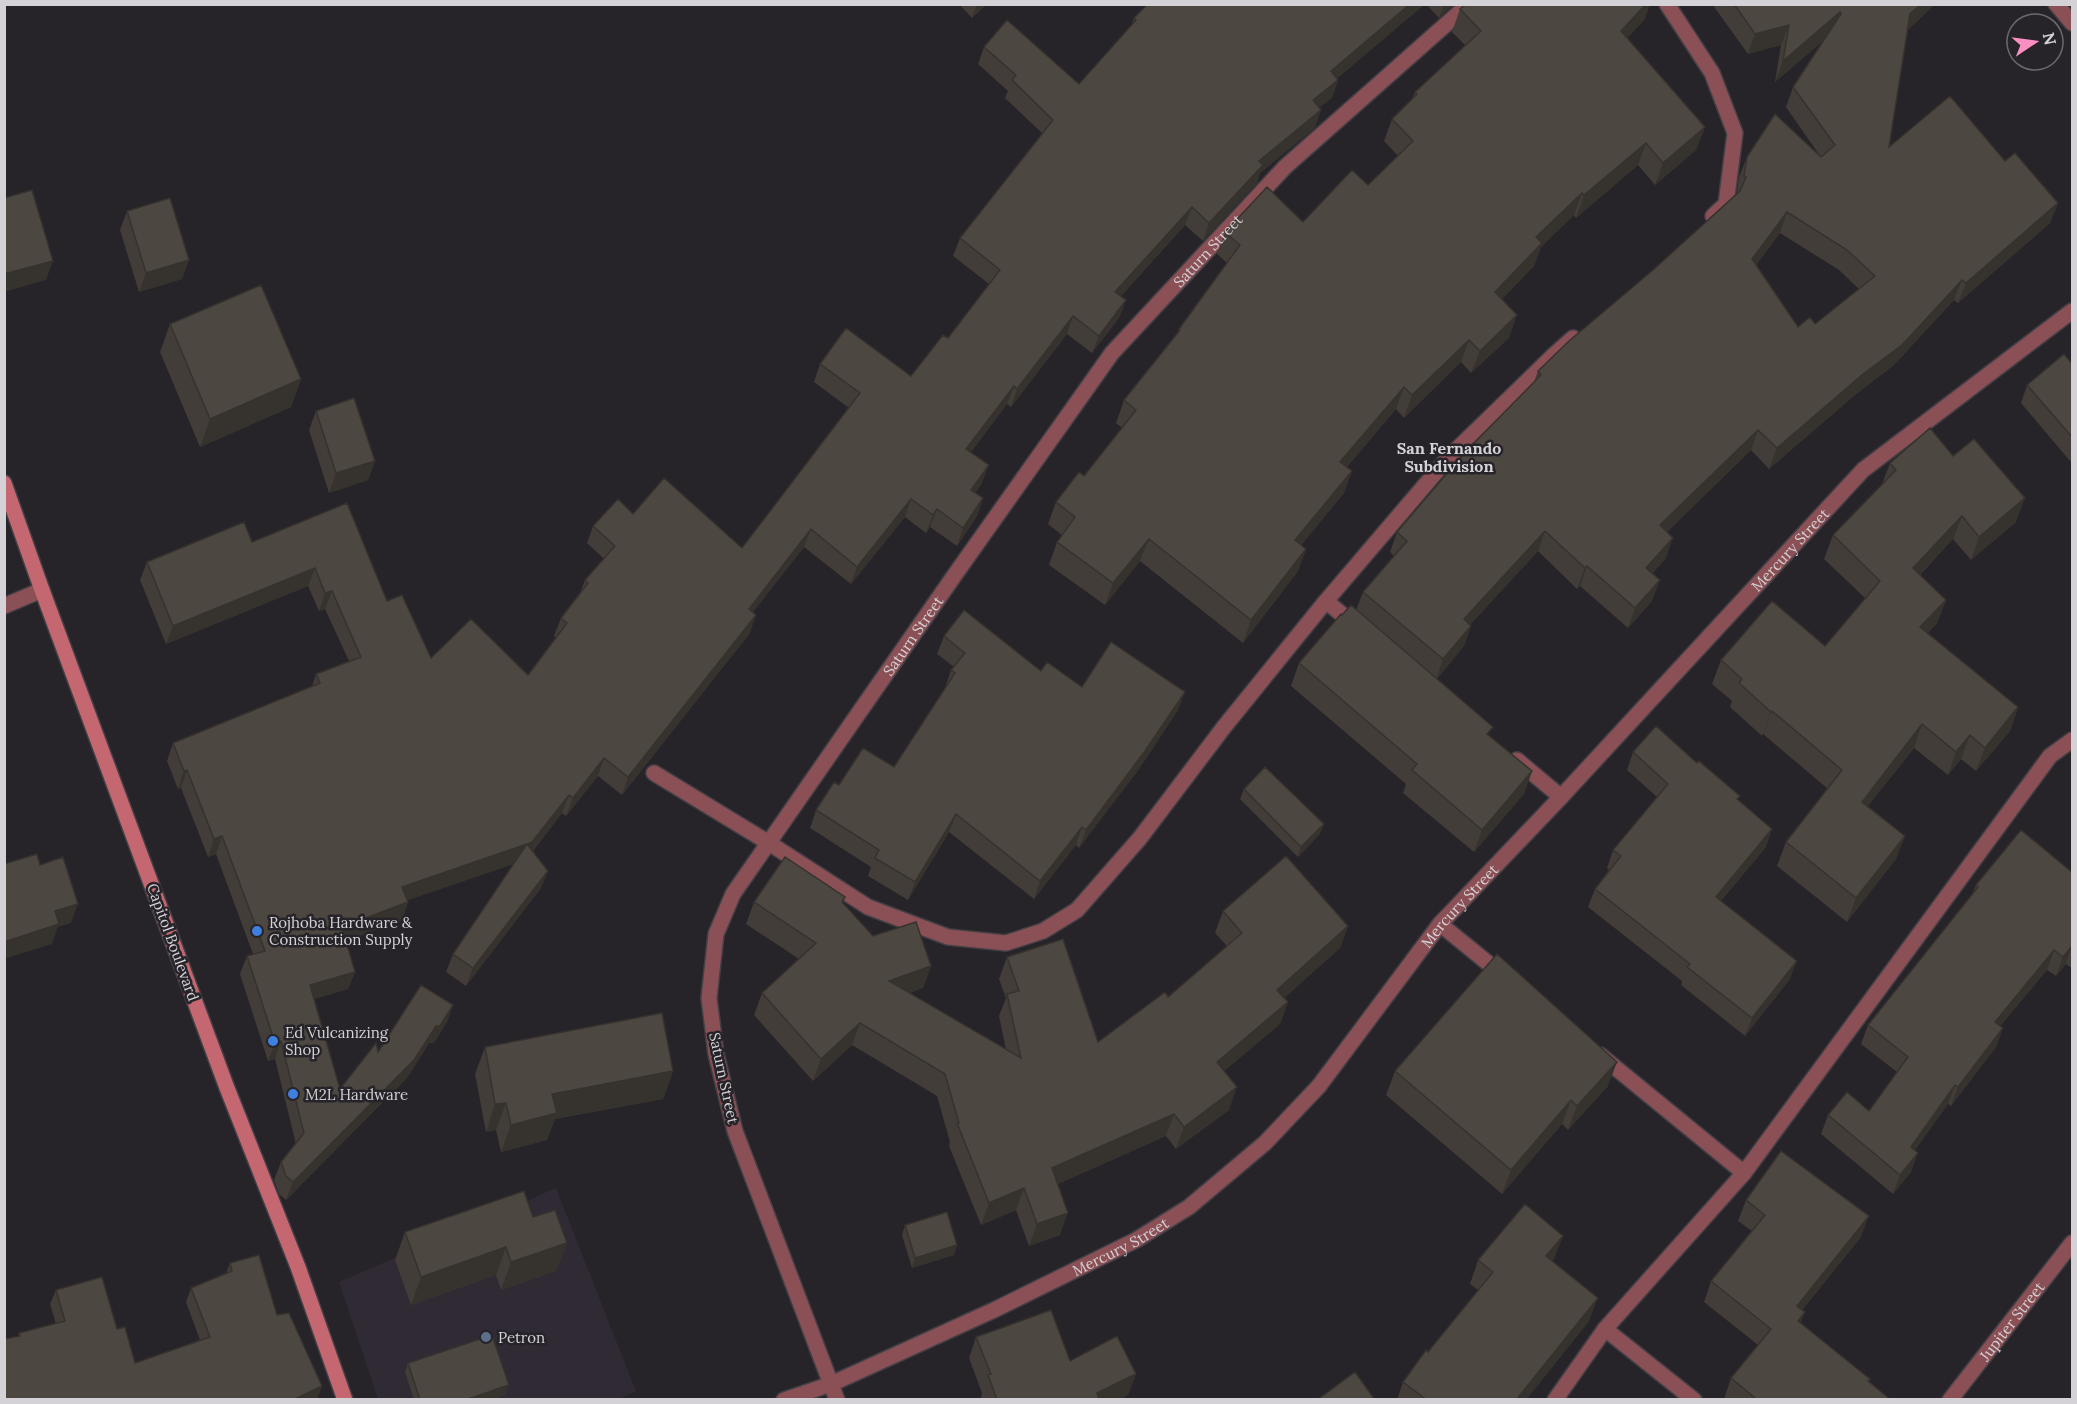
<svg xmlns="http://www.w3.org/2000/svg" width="2077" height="1404" viewBox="0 0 2077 1404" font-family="Lora,serif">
  <rect width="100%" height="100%" fill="#262329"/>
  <path fill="#302a35" d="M556,1188L636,1391L617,1400L378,1399L339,1282Z"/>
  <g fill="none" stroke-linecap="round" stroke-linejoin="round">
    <g stroke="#423f45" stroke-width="18">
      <g id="street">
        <path d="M1667,4L1712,73L1735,133L1726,204L1713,216"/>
        <path d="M2056,4L2072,23"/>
        <path d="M1326,601L1358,628"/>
        <path d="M4,606L42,590"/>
        <path d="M1517,760L1561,797"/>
        <path d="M654,773L769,843L868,907L948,937L1006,943L1043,931L1077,910L1140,838L1224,727L1326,601L1449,457L1555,354L1573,338"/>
        <path d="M1440,924L1505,977"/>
        <path d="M1600,1055L1744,1173"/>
        <path d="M1605,1329L1694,1400"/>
        <path id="s1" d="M784,1400L831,1384L994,1310L1136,1240L1189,1207L1265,1143L1319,1086L1440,924L1561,797L1863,470L2072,311"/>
        <path id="s2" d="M837,1400L735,1131L716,1054L709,998L716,934L733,894L954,576L1112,353L1285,167L1469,4"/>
        <path d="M1555,1400L1605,1329L1744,1173L2050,756L2072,740"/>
        <path id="s3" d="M1950,1400L2072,1243"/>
      </g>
    </g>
    <g stroke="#423f45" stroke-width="18">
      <path id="secondary" d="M4,483L42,590L227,1088L298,1267L345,1400"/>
    </g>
    <use href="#street" stroke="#8b5055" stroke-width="15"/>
    <use href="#secondary" stroke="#c46771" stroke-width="15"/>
  </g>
  <path fill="#423d38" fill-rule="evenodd" d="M959,4H987L972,18Z
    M1425,4L1337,78L1338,80L1332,98L1319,107L1315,128L1260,173L1257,183L1203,241L1185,225L1121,296L1126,300L1119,318L1092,353L1067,334L1011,407L1007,404L971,452L982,483L975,493L983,498L977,516L957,546L930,527L926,533L905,517L851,584L804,547L753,612L750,633L622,795L598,776L566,816L562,813L533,851L548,871L541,888L466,986L446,972L453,954L513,864L408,900V902L402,920L346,941L355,972L348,989L314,999L340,1089L378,1052L453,1005L447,1022L434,1043H429L407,1078L286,1200L279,1194L274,1180L281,1162L296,1144L275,1059L268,1061L240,974L247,956L253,954L216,854L208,857L181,788L178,789L167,761L173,743L312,686L316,674L349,661L325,609L319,611L308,586L166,644L140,580L147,562L252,542L347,503L387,601L431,658L528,675L556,638L554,636L561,618L580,593L585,580L604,559L587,543L593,526L633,514L742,548L849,408L814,382L820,364L911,376L948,338L989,284L953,256L960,238L1043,134L1005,98L1008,91L978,64L984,47L1079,84L1131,26L1134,18Z
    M1426,4H1454L1439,18Z
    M1712,4H1935L1908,30L1889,147L2005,161L2058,203L2050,223L1958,303L1954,300L1894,365L1855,395L1769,469L1751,450L1667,532L1666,558L1652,574V601L1628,628L1580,586L1577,589L1538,551L1470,625L1471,626L1464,646L1437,679L1490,736L1532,771L1524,794L1474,852L1403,793L1406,784L1291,686L1299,663L1342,615L1356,610L1363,592L1394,556L1390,552L1397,532L1534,382L1538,371L1653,270L1737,193L1739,177L1747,157L1820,156L1786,107L1793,87L1824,40L1775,82L1781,45L1748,54ZM1780,233L1839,270L1859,289L1815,324L1798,327L1756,265Z
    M1460,9L1645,19L1627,38L1705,127L1696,150L1655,185L1638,165L1576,218L1574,215L1541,247L1534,266L1502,299L1509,338L1471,373L1461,362L1404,418L1396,409L1347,467L1352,471L1344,493L1301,545L1306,549L1298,571L1243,643L1140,561L1105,605L1049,565L1057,542L1062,535L1048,524L1056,502L1084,476L1122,428L1116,423L1124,400L1177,334L1179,329L1227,263L1217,254L1225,232L1303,222L1368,185L1398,156L1384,141L1392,119L1412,99L1415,92L1465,45L1452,32Z
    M127,211L189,260L182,279L139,292L120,230Z
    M170,324L301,379L291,407L200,447L160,352Z
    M2073,365V459L2070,461L2021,403L2027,385Z
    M316,411L375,461L368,480L329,493L309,430Z
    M1953,456L2016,522L1971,560L1953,539L1920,575L1946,600L1937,623L1928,633L2018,707L2010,731L1976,771L1961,759L1948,775L1914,748L1868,806L1905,836L1896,859L1847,922L1777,866L1786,842L1828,789L1763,734L1762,736L1730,707L1732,701L1712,684L1721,660L1825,646L1865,598L1824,559L1833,535L1882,484L1890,463Z
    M944,636L1041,671L1082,687L1178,710L1139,769L1079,848L1076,845L1034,899L949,832L908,900L868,876L871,867L810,828L816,810L839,785L894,767L945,688L951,670L954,667L937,654Z
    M1633,752L1738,801L1766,847L1721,901L1790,979L1745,1036L1681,985L1682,981L1588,907L1595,889L1609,870L1607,868L1613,850L1657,797L1627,770Z
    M1244,789L1320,834L1298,857L1240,799Z
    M2073,873V969L2066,964L2056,976L2047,970L2000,1026L2003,1028L1996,1047L1951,1106L1948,1104L1915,1150L1911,1172L1893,1194L1821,1134L1828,1115L1869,1111L1897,1072L1861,1044L1868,1025L1972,895L1976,885Z
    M754,902L843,903L873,936L931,966L923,988L909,993L1006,1050L999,1016L1006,998L999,979L1007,957L1098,1042L1168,997L1227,946L1215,933L1223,911L1348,926L1340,948L1284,998L1288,1002L1280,1024L1224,1071L1229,1110L1176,1149L1166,1136L1058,1184L1060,1235L1029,1246L1016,1210L981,1225L949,1146L950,1142L937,1096L852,1045L813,1081L754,1015L762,993L799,959L746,924Z
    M485,1047L673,1071L663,1099L555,1119L547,1140L501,1152L496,1130L486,1132L475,1074Z
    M1395,1071L1608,1086L1568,1130L1562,1124L1502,1194L1386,1095Z
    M1746,1200L1861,1237L1802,1310L1801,1323L1870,1379L1869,1382L1891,1400L1724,1399L1731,1378L1758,1345L1704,1302L1711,1281L1752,1231L1738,1221Z
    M905,1225L957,1245L954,1255L912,1268L902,1235Z
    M405,1232L567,1243L556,1271L501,1290L496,1275L411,1305L395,1260Z
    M1554,1259L1552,1261L1589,1321L1526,1400H1397L1403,1382L1478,1290L1470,1284L1478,1260Z
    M230,1263L277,1315L322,1386L4,1400L19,1333L56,1324L50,1304L56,1290L117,1329L135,1363L200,1340L186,1302L191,1288L226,1274Z
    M976,1337L1070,1361L1136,1374L1128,1395L1119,1400H982L981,1396L982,1393L969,1358Z
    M408,1363L505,1395L491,1400H414L405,1372Z"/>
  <path fill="#36322e" d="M977,4H987L972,18Z
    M1410,4H1425L1325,89L1331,71Z
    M1444,4H1454L1439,18Z
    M1646,4H1650L1645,19L1613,54L1621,31Z
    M1921,4H1935L1903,35L1910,14Z
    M1840,12L1832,33L1775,82L1783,61Z
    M1789,25L1781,45L1748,54L1755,34Z
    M1338,80L1332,98L1306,118L1313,100Z
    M1321,110L1315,128L1260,173L1257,183L1203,241L1209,223L1259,161Z
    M1705,127L1696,150L1655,185L1663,163Z
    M1646,143L1638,165L1576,218L1584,195Z
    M1582,193L1574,215L1541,247L1534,266L1487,314L1495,292L1536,237Z
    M2058,203L2050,223L1958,303L1966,283Z
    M1192,207L1185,225L1109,310L1115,292Z
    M1787,212L1780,233L1745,280L1752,259Z
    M189,260L182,279L139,292L146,273Z
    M53,261L46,280L4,292V274Z
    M1962,280L1954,300L1894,365L1855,395L1769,469L1777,448Z
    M1126,300L1119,318L1092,353L1099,336Z
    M1517,315L1509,338L1471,373L1480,351Z
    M1073,316L1067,334L1011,407L1017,389Z
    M1469,340L1461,362L1404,418L1412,395Z
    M301,379L291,407L200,447L210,419Z
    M1014,386L1007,404L959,467L966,449Z
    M1404,387L1396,409L1332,484L1340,462Z
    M1758,430L1751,450L1652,546L1660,525Z
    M375,461L368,480L329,493L336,473Z
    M989,465L982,483L965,508L971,490Z
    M1352,471L1344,493L1287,563L1295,540Z
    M983,498L977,516L957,546L963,528Z
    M2025,498L2016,522L1971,560L1979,537Z
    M911,499L905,517L851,584L857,567Z
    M937,509L930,527L926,533L933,515Z
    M1962,516L1953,539L1904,591L1913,568Z
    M811,529L804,547L742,626L749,609Z
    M1545,531L1538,551L1456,640L1464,619Z
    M1673,538L1666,558L1639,589L1646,568Z
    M1149,539L1140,561L1105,605L1113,583Z
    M1306,549L1298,571L1243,643L1251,620Z
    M1587,566L1580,586L1577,589L1585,568Z
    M315,568L308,586L166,644L173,626Z
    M1660,580L1652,601L1628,628L1635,608Z
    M332,591L325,609L319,611L325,593Z
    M1946,600L1937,623L1912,650L1920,627Z
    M756,615L750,633L622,795L628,777Z
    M1471,626L1464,646L1436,680L1443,659Z
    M1185,692L1178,710L1139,769L1079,848L1086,830Z
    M2018,707L2010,731L1976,771L1985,748Z
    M1772,711L1763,734L1762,736L1771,712Z
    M1922,724L1914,748L1853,825L1862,802Z
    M1970,735L1961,759L1948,775L1956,752Z
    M604,758L598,776L566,816L573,798Z
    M187,770L181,788L178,789L184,771Z
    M1532,771L1524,794L1474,852L1482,830Z
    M569,795L562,813L525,860L527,844Z
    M956,814L949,832L908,900L915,882Z
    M1324,824L1320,834L1298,857L1301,847Z
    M1082,827L1076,845L1034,899L1040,881Z
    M1772,829L1766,847L1709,915L1716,897Z
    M222,836L216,854L208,857L214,839Z
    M1905,836L1896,859L1847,922L1856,898Z
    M527,844L520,862L396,904L402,887Z
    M548,871L541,888L466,986L473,968Z
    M408,902L402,920L335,944L342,927Z
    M78,904L71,923L58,927L52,944L4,959V942L55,911Z
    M1348,926L1340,948L1269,1012L1277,990Z
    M2072,945L2066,964L2056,976L2063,957Z
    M2054,950L2047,970L1988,1041L1995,1022Z
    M1797,961L1790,979L1745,1036L1752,1018Z
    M931,966L923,988L881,1003L889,981Z
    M355,972L348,989L304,1002L310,985Z
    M1288,1002L1280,1024L1209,1084L1217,1062Z
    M453,1005L447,1022L434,1043H429L407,1078L286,1200L293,1182L436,1026Z
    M860,1023L852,1045L813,1081L821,1059Z
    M2003,1028L1996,1047L1951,1106L1958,1087Z
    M281,1041L275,1059L268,1061L275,1043Z
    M1617,1062L1608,1086L1568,1130L1577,1106Z
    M673,1071L663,1099L555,1119L547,1140L501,1152L511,1125L552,1094Z
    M1955,1085L1948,1104L1904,1166L1911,1147Z
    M1237,1087L1229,1110L1176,1149L1184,1127Z
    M1571,1100L1562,1124L1502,1194L1511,1170Z
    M506,1103L496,1130L486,1132L495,1104Z
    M1174,1114L1166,1136L1044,1190L1052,1168Z
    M1918,1153L1911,1172L1893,1194L1900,1175Z
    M1024,1188L1016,1210L981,1225L989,1203Z
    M1068,1213L1060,1235L1029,1246L1037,1224Z
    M1869,1216L1861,1237L1789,1327L1797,1306Z
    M1563,1236L1554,1259L1537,1279L1546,1256Z
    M567,1243L556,1271L501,1290L511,1262Z
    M957,1245L954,1255L912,1268L915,1258Z
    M506,1247L496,1275L411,1305L421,1277Z
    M1598,1298L1589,1321L1526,1400H1516Z
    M1805,1312L1797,1333L1798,1321Z
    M1136,1374L1128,1395L1119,1400H1094L1097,1393Z
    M509,1385L505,1395L491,1400H465Z
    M322,1386L317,1400H293Z"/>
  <path fill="#4d4741" stroke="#36322e" stroke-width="1.5" fill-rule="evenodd" d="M1148,4H1410L1331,71L1338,80L1313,100L1321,110L1259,161L1263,165L1209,223L1192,207L1115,292L1126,300L1099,336L1073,316L1017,389L1014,386L966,449L989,465L971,490L983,498L963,528L937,509L933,515L911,499L857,567L811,529L749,609L756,615L628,777L604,758L573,798L569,795L532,842L527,844L548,871L473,968L453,954L527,844L402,887L408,902L342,927L355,972L310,985L340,1089L376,1043L378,1052L421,985L453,1005L440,1026H436L414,1060L293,1182L286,1176L281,1162L304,1133L281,1041L275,1043L247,956L265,951L222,836L214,839L187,770L184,771L173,743L320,683L316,674L361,657L332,591L325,593L315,568L173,626L147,562L244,522L252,542L347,503L387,601L402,595L431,658L471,619L528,675L567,623L561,618L588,583L585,580L615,546L593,526L618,499L633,514L664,478L742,548L860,393L820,364L846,328L911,376L943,335L948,338L1000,270L960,238L1053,120L1012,80L1016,75L984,47L1007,20L1079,84L1136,20L1134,18Z
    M1466,4H1646L1621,31L1705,127L1663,163L1646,143L1584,195L1582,193L1536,237L1542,243L1495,292L1517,315L1480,351L1469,340L1412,395L1404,387L1340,462L1352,471L1295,540L1306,549L1251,620L1149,539L1113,583L1057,542L1075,517L1056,502L1079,472L1084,476L1136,410L1124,400L1180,330L1179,329L1240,245L1225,232L1267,187L1303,222L1352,170L1368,185L1413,141L1392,119L1417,94L1415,92L1481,31L1460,9Z
    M1734,4H1921L1910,14L1889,147L1950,96L2005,161L2015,153L2058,203L1966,283L1962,280L1902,345L1863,374L1777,448L1758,430L1660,525L1673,538L1646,568L1660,580L1635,608L1587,566L1585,568L1545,531L1464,619L1471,626L1443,659L1363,592L1407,541L1397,532L1466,451L1541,375L1538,371L1569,341L1653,270L1740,191L1746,177L1744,176L1747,157L1775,114L1821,157L1835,145L1793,87L1841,14L1840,12L1783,61L1789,25L1755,34ZM1787,212L1847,250L1875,276L1815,324L1810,317L1798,327L1752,259Z
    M32,190L53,261L4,274V198Z
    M170,198L189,260L146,273L127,211Z
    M261,285L301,379L210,419L170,324Z
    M2064,354L2073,365V438L2027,385Z
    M354,398L375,461L336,473L316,411Z
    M1930,428L1953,456L1974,439L2025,498L1979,537L1962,516L1913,568L1946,600L1920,627L2018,707L1985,748L1970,735L1956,752L1922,724L1862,802L1905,836L1856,898L1786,842L1842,770L1772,711L1771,712L1739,683L1742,679L1721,660L1772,601L1825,646L1880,581L1833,535L1896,470L1890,463Z
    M1351,605L1493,727L1487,734L1532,771L1482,830L1412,770L1417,764L1299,663L1341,614L1342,615Z
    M964,610L1041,671L1047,662L1082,687L1111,642L1185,692L1145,751L1086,830L1082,827L1040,881L956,814L915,882L875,858L879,850L816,810L834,782L839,785L863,748L894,767L955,673L951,670L965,653L944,636Z
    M1656,726L1697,763L1699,761L1740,796L1737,799L1772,829L1716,897L1797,961L1752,1018L1687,967L1690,964L1595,889L1621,856L1613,850L1668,784L1633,752Z
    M1265,767L1324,824L1301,847L1244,789Z
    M2021,830L2073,873V945L2063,957L2054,950L1995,1022L2003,1028L1958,1087L1955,1085L1911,1147L1918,1153L1900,1175L1828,1115L1847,1092L1869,1111L1908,1057L1868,1025L1978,887L1976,885Z
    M37,854L40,865L63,857L78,904L55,911L59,924L4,942V864Z
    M1286,856L1348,926L1277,990L1288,1002L1217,1062L1237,1087L1184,1127L1174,1114L1052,1168L1068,1213L1037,1224L1024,1188L989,1203L957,1123H959L945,1074L860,1023L821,1059L762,993L816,943L754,902L785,857L845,897L842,902L873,936L916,922L931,966L889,981L1021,1058L1007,994L1019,991L1007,957L1063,939L1098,1042L1165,992L1168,997L1242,933L1223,911Z
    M1497,954L1617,1062L1577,1106L1571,1100L1511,1170L1395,1071Z
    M662,1013L673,1071L552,1094L557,1113L511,1125L506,1103L495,1104L485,1047Z
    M1781,1151L1869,1216L1797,1306L1805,1312L1798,1321L1870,1379L1868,1381L1891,1400H1754L1755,1398L1731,1378L1771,1329L1711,1281L1765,1215L1746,1200Z
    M524,1191L533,1217L555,1210L567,1243L511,1262L506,1247L421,1277L405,1232Z
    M1525,1204L1563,1236L1546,1256L1598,1298L1516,1400H1427L1403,1382L1426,1350L1428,1352L1493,1272L1478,1260Z
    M947,1212L957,1245L915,1258L905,1225Z
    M259,1255L277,1315L289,1313L322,1386L293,1400H4V1339L20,1336L19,1333L65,1321L56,1290L102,1277L117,1329L125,1327L135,1363L210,1337L191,1288L232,1271L230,1263Z
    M1051,1310L1070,1361L1117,1336L1136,1374L1097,1393L1099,1400H997L988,1375L991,1374L976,1337Z
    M492,1335L509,1385L465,1400H420L408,1363Z
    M1355,1372L1375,1400H1317Z"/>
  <g fill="#3f7fe0" stroke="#262329" stroke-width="2">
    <circle cx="257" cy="931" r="6"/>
    <circle cx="273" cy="1041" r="6"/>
    <circle cx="293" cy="1094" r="6"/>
  </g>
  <circle fill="#5c6f8a" stroke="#262329" stroke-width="2" cx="486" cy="1337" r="6"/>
  <g text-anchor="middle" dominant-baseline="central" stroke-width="5" stroke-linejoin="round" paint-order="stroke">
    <g font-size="15" fill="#d4d2d6" stroke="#262329">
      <text stroke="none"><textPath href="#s2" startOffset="1332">Saturn Street</textPath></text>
      <text stroke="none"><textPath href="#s1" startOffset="1342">Mercury Street</textPath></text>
      <text stroke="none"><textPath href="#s2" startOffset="846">Saturn Street</textPath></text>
      <text stroke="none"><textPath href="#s1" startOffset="856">Mercury Street</textPath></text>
      <text transform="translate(173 942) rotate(70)">Capitol Boulevard</text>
      <text transform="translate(724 1078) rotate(78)">Saturn Street</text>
      <text stroke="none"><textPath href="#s1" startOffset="370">Mercury Street</textPath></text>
      <text stroke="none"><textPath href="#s3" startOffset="100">Jupiter Street</textPath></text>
    </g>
    <g font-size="15" fill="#d4d2d6" stroke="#262329" text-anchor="start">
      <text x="269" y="922">Rojhoba Hardware &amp;<tspan x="269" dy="17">Construction Supply</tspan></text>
      <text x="285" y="1032">Ed Vulcanizing<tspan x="285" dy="17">Shop</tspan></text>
      <text x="305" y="1094">M2L Hardware</text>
      <text x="498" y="1337">Petron</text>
    </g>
    <g font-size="16" font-weight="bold" fill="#d4d2d6" stroke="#262329">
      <text x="1449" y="448">San Fernando<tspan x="1449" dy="18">Subdivision</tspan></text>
    </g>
  </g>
  <rect width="2077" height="1404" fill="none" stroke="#d4d2d6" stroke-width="12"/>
  <g transform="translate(2035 42) rotate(77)"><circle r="28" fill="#262329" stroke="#6c696e" stroke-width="1.5"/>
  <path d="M0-4.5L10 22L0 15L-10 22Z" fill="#fc8fc2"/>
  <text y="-9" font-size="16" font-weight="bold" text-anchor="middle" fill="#d4d2d6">N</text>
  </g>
</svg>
